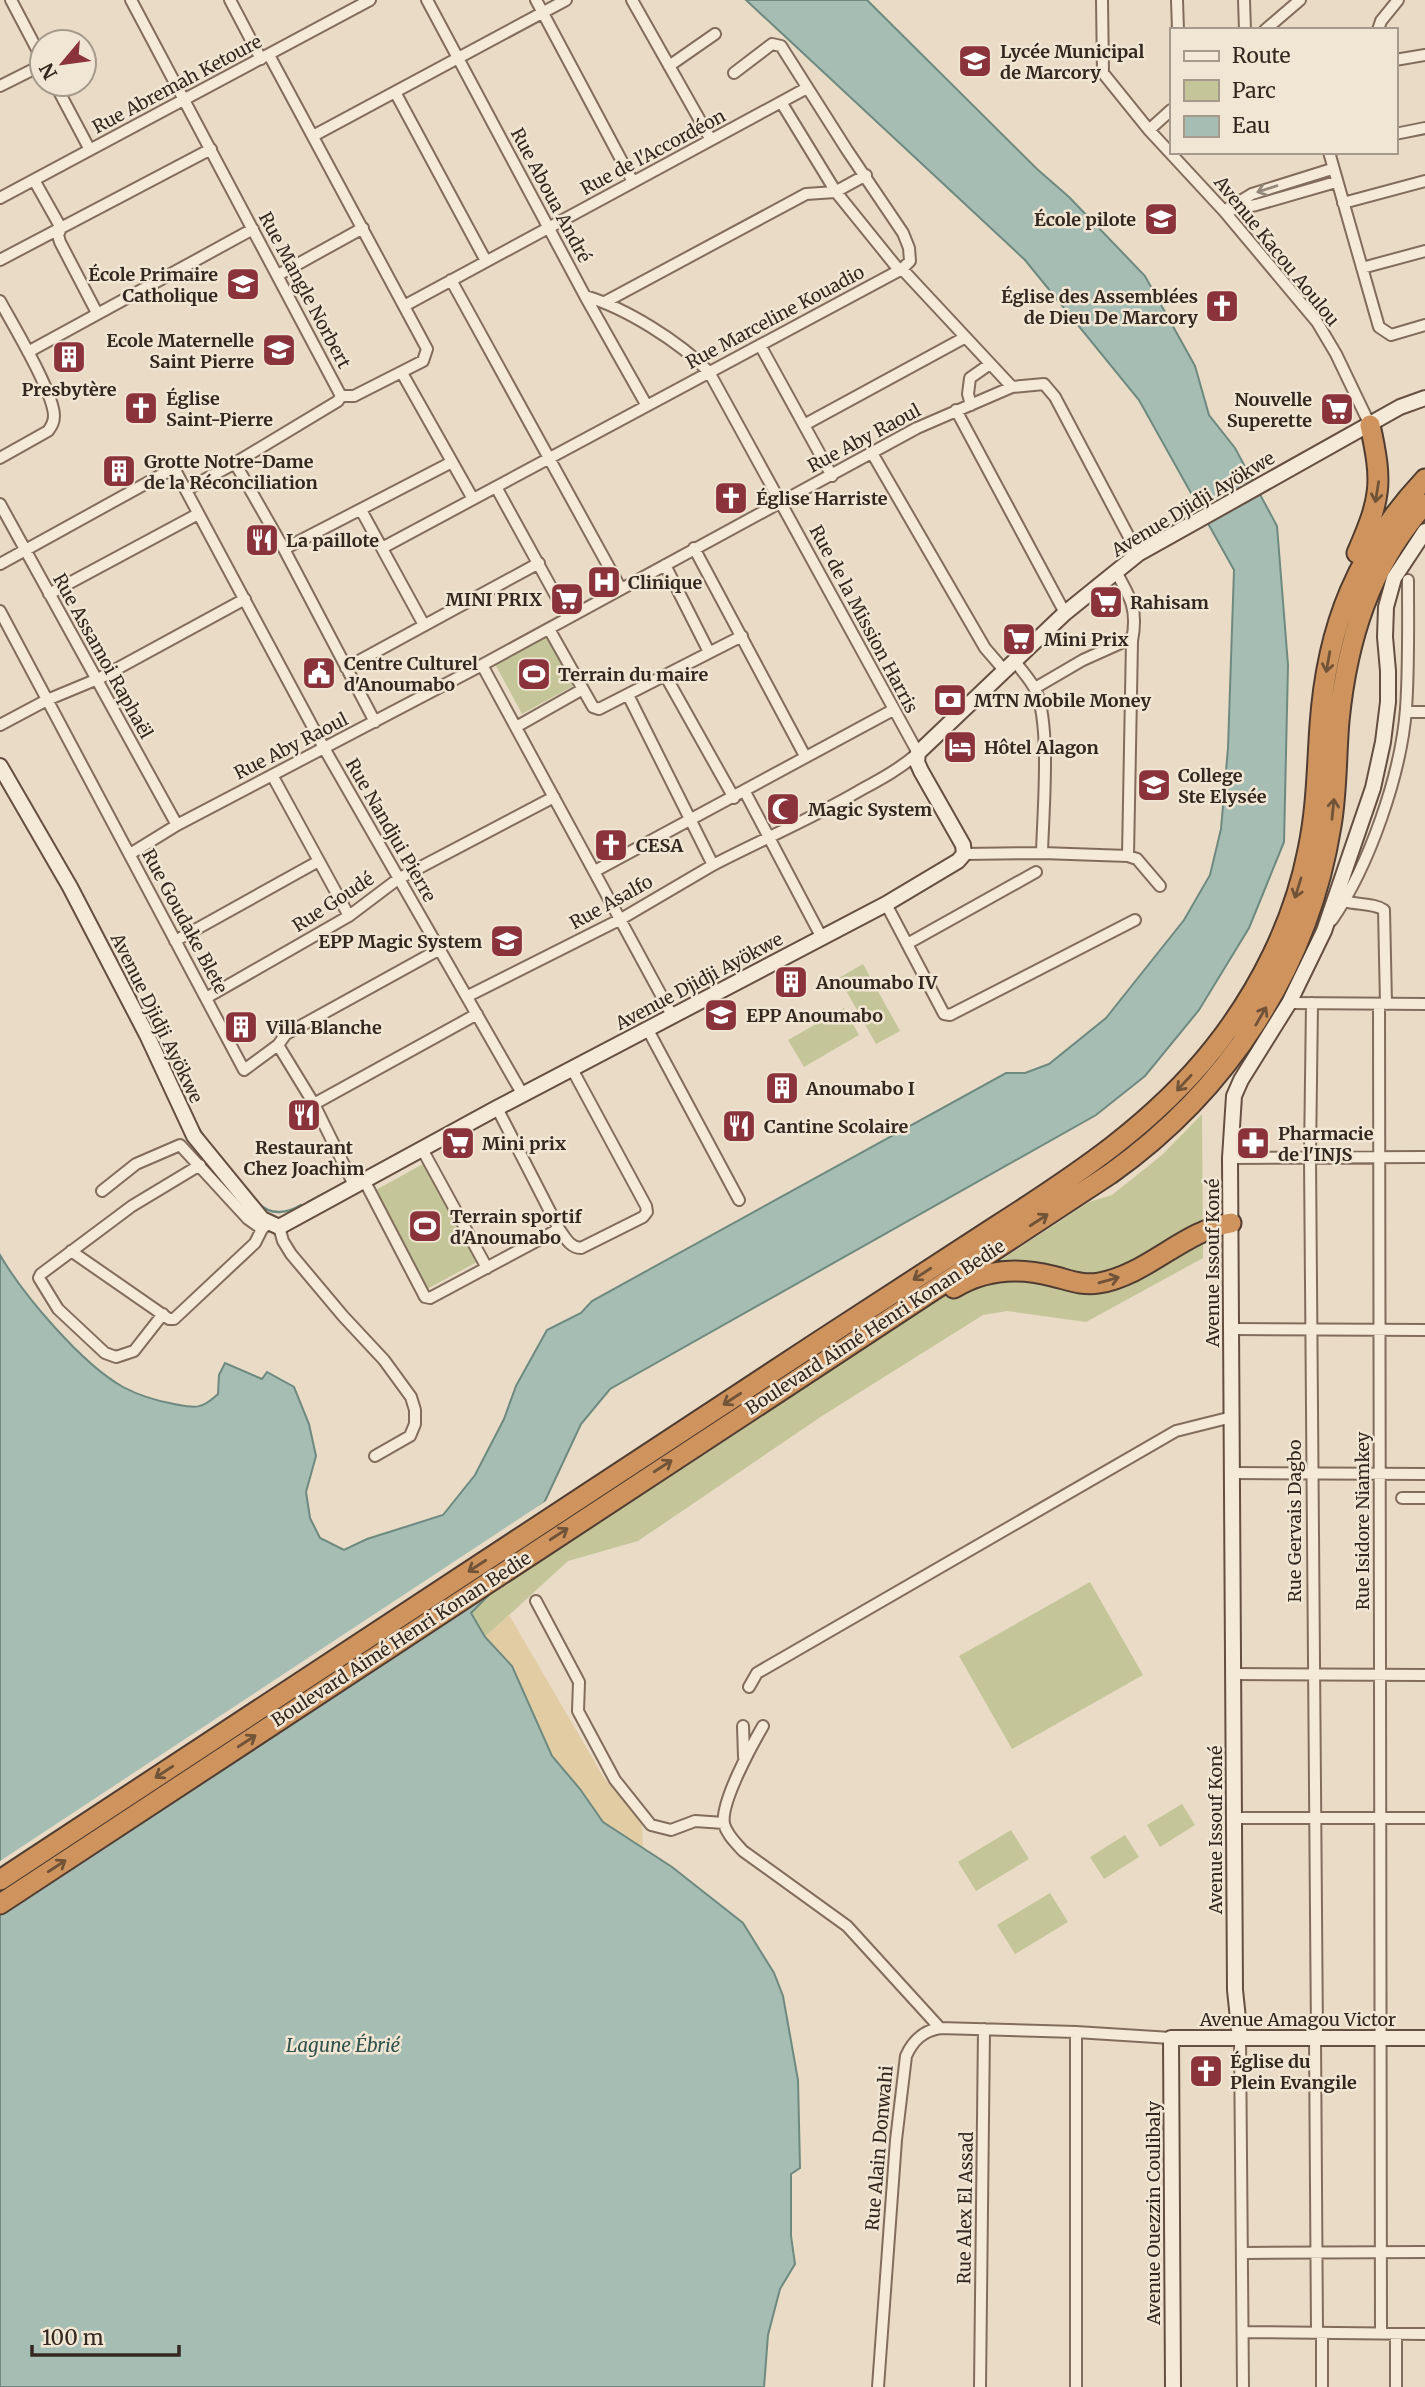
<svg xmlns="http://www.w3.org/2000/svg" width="1425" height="2387" viewBox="0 0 1425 2387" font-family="Merriweather,serif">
  <rect width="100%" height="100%" fill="#e9dbc5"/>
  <path fill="#c4c69a" d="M546,635L573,686L522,714L494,662Z
    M863,964L900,1031L876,1044L839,978Z
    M844,1008L859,1035L804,1067L788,1040Z
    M1202,1114L1203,1258L1086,1322L1007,1311L983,1315L822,1416L638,1541L568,1561L485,1637L471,1613L499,1586L863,1344L1001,1260L1089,1202L1112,1195L1162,1155Z
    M423,1164L477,1262L427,1289L374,1191Z
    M1090,1582L1143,1675L1012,1749L959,1656Z
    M1182,1804L1195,1825L1160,1847L1147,1825Z
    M1011,1830L1029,1859L976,1891L958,1862Z
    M1125,1835L1139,1857L1104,1879L1090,1857Z
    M1050,1893L1068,1922L1015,1954L997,1925Z"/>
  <path fill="#e2cca4" d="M509,1615L604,1778L642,1822L643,1848L603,1822L580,1789L552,1756L541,1732L485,1637Z"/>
  <path fill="#a6bdb4" stroke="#6e8a80" stroke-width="2" d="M746,0H867L1037,169L1069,197L1145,276L1195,366L1209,415L1235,448L1277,526L1288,665L1284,842L1249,928L1199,1010L1145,1076L1096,1115L610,1389L581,1424L544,1503L539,1507L494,1590L471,1613L485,1637L512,1666L552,1756L580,1789L603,1822L672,1867L743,1923L774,1973L783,1996L798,2080L800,2168L791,2174V2236L795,2264L780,2289L768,2335L764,2387H0V1255C24,1296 82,1364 123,1387C138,1395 158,1401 174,1404C195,1408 201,1410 218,1394L219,1375L225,1363L262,1379L267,1372L294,1387L309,1424L316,1456L306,1492L310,1518L320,1538L344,1550L367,1539L443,1515L475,1475L504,1419L516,1386L547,1330L581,1313L592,1301L1006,1073H1025L1049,1064L1106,1018L1184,920L1210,875L1221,829L1228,748L1234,570L1139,400L1025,260Z"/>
  <path fill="#e9dbc5" d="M549,1499L541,1509L501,1584L0,1915V1861Z"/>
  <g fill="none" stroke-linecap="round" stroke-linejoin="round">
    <path stroke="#6e8a80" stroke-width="2.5" d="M195,1122L204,1137
      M308,1202L346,1182
      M259,1204C271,1216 288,1213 301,1205"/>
    <g stroke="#826d5d" stroke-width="14">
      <path id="street" d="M11,0L42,59
        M131,0L341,396H354L423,361L427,349L269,55
        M230,0L261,59
        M427,0L585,296L647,406
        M536,0L633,182
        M632,0L711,140
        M1102,0L1103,73L1149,130L1224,211L1317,322L1336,354L1370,425
        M1177,0L1178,30
        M1244,0L1245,30
        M1265,30L1300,0
        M1378,30L1381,21L1398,0
        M1395,60L1425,55
        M669,66L715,34
        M55,84L90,150
        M0,86L42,65
        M395,92L486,261
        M781,102L836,192L899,270
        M1149,130L1171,110
        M1395,134L1425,128
        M313,136L566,0
        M1329,152L1379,327L1391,335L1425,325
        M1332,169L1252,194L1224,211L1256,205L1336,182
        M34,180L61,228L58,235L60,242L97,313
        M0,198L370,0
        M1343,203L1425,181
        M0,260L211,149
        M1362,268L1425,251
        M902,269L1012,387
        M278,275L363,228
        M451,280L621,589
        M585,296C626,308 680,342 709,372L918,753C900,769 879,780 859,791C811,819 761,840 713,865
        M0,301C13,325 54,393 54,416C54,423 51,427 48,431L0,458
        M605,302L806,194L835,192L866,175
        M404,306L807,88
        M760,345L832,476
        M28,352L253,229
        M402,373L473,499
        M971,405L968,394L970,378L990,364
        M956,410L1065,613
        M804,425L964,338
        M872,453L985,648L1004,670
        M235,463L284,549L375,722
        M496,487L568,618
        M186,490L235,463L338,401L341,396
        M0,504L177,825
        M361,510L424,625
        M382,548L902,269L910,261L909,248L903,233L847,150L781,46L772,44L734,73
        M694,548L805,756
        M284,549L452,462
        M0,564L174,468L324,748L523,1095
        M665,565L709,652
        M1116,572C1131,598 1138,610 1132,641L1128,856
        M49,594L198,514
        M0,611L244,1070L278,1045L314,1104L354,1185
        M549,629L593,707L599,709L742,636
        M1014,660C1021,670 1031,680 1036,691C1051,726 1043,812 1042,853
        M482,665L673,1017
        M346,668L539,563
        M665,675L734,798
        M1035,688L1083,660L1132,638
        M1406,712H1425
        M0,725L47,700L100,678L245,599
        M516,727L583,689
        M272,775L349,916
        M745,792L822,938
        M130,854L177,825L482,665L917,428L1012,387L1044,384L1055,397L1138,554
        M964,854L1042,853L1128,856L1137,859L1160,886
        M595,871L893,710
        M1344,901C1357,905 1374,903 1384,910L1386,1004
        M886,904L944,1014L950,1015L1135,920
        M1332,920C1369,866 1401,775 1406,709C1409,666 1408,623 1408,580
        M175,941L317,862
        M907,944L1036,872
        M468,996L621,919L713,865L628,695
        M206,998L349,916L398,879L554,797
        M1289,1003L1425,1004
        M1312,1003L1310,1157L1317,2038
        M1379,1004L1381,2333
        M648,1030L739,1200
        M278,1045L286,1034L440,949
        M314,1104L477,1014
        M497,1108L559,1229C565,1237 570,1248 581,1248L643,1217L647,1212L646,1206L572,1069
        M422,1149L487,1268
        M1230,1158L1425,1157
        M364,1180L425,1297L430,1298L559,1229
        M102,1191L136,1164L180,1145L248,1219L262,1229
        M279,1227L283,1241L291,1254L343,1316L384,1360L411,1397L415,1410V1424L410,1436L375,1456
        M71,1251L169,1319H174L255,1243L262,1229L268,1224
        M163,1314L134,1351L116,1357L105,1353L58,1309L39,1278L41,1274L132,1206L200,1165
        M1231,1329L1425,1330
        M1232,1473L1425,1474
        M1402,1498H1425
        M536,1601L579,1682L578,1711L615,1780L651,1825L671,1830L695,1821L724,1823
        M1233,1674L1425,1675
        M749,1687L757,1673L1176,1431L1232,1417
        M743,1726L744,1757
        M763,1726C752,1745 720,1803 724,1824C727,1835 736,1843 743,1851L847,1926L940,2028
        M1234,1818H1425
        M1240,2038L1243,2387
        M1315,2038L1317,2333
        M1244,2253L1425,2252
        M1243,2332L1425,2334
        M878,2387L896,2140L906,2056C913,2040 923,2031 940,2028L1076,2032L1171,2038
        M980,2387L984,2029
        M1076,2387V2032
        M1322,2387V2333
        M1396,2387V2334"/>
    </g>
    <g stroke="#644f40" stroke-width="18">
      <path id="secondary" d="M0,766L70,887L147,1035L194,1136L262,1219L279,1227L497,1108L886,904L958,861L964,854L963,845L921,771L917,762L918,753L1065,613L1138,554L1400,407L1425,398
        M1240,2038L1235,1990L1230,1158L1234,1096L1241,1080L1289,1003L1324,931L1373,788L1383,742L1388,702V671L1385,637L1386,607L1394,578L1425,531
        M1173,2387L1171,2038H1425"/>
    </g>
    <g stroke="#503c31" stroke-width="23">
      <path id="highway" d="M1357,553C1381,498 1383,484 1370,425
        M954,1288C985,1269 1017,1267 1052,1276C1069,1280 1082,1286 1099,1283C1147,1275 1183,1231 1231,1223
        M0,1880C273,1701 546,1522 818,1342C877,1303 936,1265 995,1227C1075,1176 1154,1124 1214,1048C1259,991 1294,922 1308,850C1317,808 1317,767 1320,725C1327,625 1357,552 1425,479
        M0,1904L1110,1174C1227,1091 1308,969 1331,826C1337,791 1336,756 1339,721C1347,640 1370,565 1425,504"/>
    </g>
    <use href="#street" stroke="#f5e9d7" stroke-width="10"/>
    <use href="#secondary" stroke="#f5e9d7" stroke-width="14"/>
    <use href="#highway" stroke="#cf945e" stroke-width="19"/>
  </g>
  <defs><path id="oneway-shaft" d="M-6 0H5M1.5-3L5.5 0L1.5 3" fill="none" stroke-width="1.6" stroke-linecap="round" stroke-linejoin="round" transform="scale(1.75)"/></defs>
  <use stroke="#94887b" href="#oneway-shaft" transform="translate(1267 189) rotate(162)"/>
  <g stroke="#715338">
    <use href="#oneway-shaft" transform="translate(1377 492) rotate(99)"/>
    <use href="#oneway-shaft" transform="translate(1328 662) rotate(100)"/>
    <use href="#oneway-shaft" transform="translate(1333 809) rotate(-84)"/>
    <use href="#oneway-shaft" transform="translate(1298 888) rotate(107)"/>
    <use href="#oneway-shaft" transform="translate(1261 1016) rotate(-60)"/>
    <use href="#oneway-shaft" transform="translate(1184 1083) rotate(133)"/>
    <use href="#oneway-shaft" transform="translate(1039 1220) rotate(-33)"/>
    <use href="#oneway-shaft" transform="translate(922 1274) rotate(147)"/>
    <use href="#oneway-shaft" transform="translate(1109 1280) rotate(-16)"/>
    <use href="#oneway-shaft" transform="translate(732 1399) rotate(147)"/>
    <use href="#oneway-shaft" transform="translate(663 1466) rotate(-33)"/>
    <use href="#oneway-shaft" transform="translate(559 1534) rotate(-33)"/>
    <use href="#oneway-shaft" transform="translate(477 1566) rotate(147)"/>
    <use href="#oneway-shaft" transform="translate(247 1741) rotate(-33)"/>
    <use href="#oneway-shaft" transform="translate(164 1772) rotate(147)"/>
    <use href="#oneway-shaft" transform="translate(57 1866) rotate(-33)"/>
  </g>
  <defs>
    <g id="school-square" transform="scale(1.75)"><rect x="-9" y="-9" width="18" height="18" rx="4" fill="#8a333b" stroke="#f1e6d3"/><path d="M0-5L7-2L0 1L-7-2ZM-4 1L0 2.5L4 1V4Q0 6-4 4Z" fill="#fff"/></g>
    <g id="church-square" transform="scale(1.75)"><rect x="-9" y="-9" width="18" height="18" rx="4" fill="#8a333b" stroke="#f1e6d3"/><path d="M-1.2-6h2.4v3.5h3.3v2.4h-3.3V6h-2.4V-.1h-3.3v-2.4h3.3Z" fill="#fff"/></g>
    <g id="building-square" transform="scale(1.75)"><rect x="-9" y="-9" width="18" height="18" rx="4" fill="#8a333b" stroke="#f1e6d3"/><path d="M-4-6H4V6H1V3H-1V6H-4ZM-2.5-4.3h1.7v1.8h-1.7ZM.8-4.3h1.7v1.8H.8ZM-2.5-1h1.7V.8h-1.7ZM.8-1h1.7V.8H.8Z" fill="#fff"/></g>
    <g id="supermarket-square" transform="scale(1.75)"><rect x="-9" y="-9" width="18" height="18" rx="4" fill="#8a333b" stroke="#f1e6d3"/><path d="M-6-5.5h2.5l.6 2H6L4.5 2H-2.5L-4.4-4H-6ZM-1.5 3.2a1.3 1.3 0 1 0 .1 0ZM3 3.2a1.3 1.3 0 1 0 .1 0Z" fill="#fff"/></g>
    <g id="restaurant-square" transform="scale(1.75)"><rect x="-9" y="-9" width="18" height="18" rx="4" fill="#8a333b" stroke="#f1e6d3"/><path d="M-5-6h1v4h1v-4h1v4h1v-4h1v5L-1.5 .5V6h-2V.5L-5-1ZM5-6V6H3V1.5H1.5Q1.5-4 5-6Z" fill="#fff"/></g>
    <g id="hospital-square" transform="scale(1.75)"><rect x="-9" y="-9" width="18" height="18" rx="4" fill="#8a333b" stroke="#f1e6d3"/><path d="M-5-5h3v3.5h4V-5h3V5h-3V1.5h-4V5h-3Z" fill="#fff"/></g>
    <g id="civic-square" transform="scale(1.75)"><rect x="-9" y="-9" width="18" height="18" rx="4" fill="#8a333b" stroke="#f1e6d3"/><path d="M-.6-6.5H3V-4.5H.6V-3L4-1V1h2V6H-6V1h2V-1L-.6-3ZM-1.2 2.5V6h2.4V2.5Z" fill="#fff"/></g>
    <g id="stadium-square" transform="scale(1.75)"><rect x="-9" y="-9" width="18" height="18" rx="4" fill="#8a333b" stroke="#f1e6d3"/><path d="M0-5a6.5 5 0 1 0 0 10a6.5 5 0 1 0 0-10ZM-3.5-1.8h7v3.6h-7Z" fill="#fff"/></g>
    <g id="bank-square" transform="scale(1.75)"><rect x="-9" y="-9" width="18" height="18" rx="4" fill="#8a333b" stroke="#f1e6d3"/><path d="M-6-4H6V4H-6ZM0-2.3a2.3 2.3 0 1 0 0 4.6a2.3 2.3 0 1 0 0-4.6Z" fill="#fff"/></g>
    <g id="hotel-square" transform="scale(1.75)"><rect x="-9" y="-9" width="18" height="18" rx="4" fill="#8a333b" stroke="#f1e6d3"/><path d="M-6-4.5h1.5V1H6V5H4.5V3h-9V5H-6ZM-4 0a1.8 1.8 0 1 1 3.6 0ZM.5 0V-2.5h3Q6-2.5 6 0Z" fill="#fff"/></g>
    <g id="mosque-square" transform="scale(1.75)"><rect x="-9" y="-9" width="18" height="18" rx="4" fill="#8a333b" stroke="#f1e6d3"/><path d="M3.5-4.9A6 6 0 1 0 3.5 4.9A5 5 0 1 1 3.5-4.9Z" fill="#fff"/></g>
    <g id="pharmacy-square" transform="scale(1.75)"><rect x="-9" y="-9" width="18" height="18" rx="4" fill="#8a333b" stroke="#f1e6d3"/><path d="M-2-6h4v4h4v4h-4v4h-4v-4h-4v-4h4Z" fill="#fff"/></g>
  </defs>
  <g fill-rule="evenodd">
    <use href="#school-square" x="975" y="61"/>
    <use href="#school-square" x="1161" y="219"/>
    <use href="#school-square" x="243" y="284"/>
    <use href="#church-square" x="1222" y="306"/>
    <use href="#school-square" x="279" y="350"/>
    <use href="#building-square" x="69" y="357"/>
    <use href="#church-square" x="141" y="408"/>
    <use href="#supermarket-square" x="1337" y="409"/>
    <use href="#building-square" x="119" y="471"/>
    <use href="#church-square" x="731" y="498"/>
    <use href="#restaurant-square" x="262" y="540"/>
    <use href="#hospital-square" x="604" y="582"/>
    <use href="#supermarket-square" x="567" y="599"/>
    <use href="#supermarket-square" x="1106" y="602"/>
    <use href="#supermarket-square" x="1019" y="639"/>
    <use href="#civic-square" x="319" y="673"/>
    <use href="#stadium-square" x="534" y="674"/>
    <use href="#bank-square" x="950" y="700"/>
    <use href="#hotel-square" x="960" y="747"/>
    <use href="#school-square" x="1154" y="785"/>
    <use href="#mosque-square" x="783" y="809"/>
    <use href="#church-square" x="611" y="845"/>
    <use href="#school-square" x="507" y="941"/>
    <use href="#building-square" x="791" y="982"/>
    <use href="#school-square" x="721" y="1015"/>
    <use href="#building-square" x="241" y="1027"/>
    <use href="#building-square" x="782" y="1088"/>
    <use href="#restaurant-square" x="304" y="1115"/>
    <use href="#restaurant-square" x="739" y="1126"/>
    <use href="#supermarket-square" x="458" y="1143"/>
    <use href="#pharmacy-square" x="1253" y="1143"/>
    <use href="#stadium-square" x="425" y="1226"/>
    <use href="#church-square" x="1206" y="2071"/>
  </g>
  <g text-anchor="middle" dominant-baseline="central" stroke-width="5" stroke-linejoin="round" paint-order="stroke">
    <g font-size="18" font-weight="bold" fill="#33271f" stroke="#f1e6d3" text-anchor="start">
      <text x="1000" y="51">Lycée Municipal<tspan x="1000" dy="21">de Marcory</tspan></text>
      <text x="1136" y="219" text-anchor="end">École pilote</text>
      <text x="218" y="274" text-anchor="end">École Primaire<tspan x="218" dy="21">Catholique</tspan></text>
      <text x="1198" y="296" text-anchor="end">Église des Assemblées<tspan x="1198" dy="21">de Dieu De Marcory</tspan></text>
      <text x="254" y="340" text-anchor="end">Ecole Maternelle<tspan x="254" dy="21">Saint Pierre</tspan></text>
      <text x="69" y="389" text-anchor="middle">Presbytère</text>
      <text x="166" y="398">Église<tspan x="166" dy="21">Saint-Pierre</tspan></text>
      <text x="1312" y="399" text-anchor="end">Nouvelle<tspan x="1312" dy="21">Superette</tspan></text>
      <text x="144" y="461">Grotte Notre-Dame<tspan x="144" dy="21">de la Réconciliation</tspan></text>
      <text x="756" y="498">Église Harriste</text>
      <text x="286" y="540">La paillote</text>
      <text x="628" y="582">Clinique</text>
      <text x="542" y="599" text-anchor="end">MINI PRIX</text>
      <text x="1130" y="602">Rahisam</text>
      <text x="1044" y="639">Mini Prix</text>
      <text x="344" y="663">Centre Culturel<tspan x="344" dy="21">d'Anoumabo</tspan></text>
      <text x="558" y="674">Terrain du maire</text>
      <text x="974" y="700">MTN Mobile Money</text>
      <text x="984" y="747">Hôtel Alagon</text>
      <text x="1178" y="775">College<tspan x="1178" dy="21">Ste Elysée</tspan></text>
      <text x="808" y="809">Magic System</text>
      <text x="636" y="845">CESA</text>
      <text x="482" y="941" text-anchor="end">EPP Magic System</text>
      <text x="816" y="982">Anoumabo IV</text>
      <text x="746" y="1015">EPP Anoumabo</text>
      <text x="266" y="1027">Villa Blanche</text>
      <text x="806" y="1088">Anoumabo I</text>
      <text x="764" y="1126">Cantine Scolaire</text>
      <text x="1278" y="1133">Pharmacie<tspan x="1278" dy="21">de l'INJS</tspan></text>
      <text x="482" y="1143">Mini prix</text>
      <text x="304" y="1147" text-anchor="middle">Restaurant<tspan x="304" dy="21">Chez Joachim</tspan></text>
      <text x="450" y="1216">Terrain sportif<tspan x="450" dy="21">d'Anoumabo</tspan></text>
      <text x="1230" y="2061">Église du<tspan x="1230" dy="21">Plein Evangile</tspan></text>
    </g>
    <g font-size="18" fill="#33271f" stroke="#f1e6d3">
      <text transform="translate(177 84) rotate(-28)">Rue Abremah Ketoure</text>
      <text transform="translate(653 152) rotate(-28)">Rue de l'Accordéon</text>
      <text transform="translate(551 195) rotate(62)">Rue Aboua André</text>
      <text transform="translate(1277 251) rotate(51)">Avenue Kacou Aoulou</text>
      <text transform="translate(305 290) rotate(62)">Rue Mangle Norbert</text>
      <text transform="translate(775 317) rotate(-28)">Rue Marceline Kouadio</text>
      <text transform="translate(864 438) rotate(-28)">Rue Aby Raoul</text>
      <text transform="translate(1193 504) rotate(-31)">Avenue Djidji Ayökwe</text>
      <text transform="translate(864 619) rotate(62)">Rue de la Mission Harris</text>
      <text transform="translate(103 656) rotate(61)">Rue Assamoi Raphaël</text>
      <text transform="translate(291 746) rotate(-27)">Rue Aby Raoul</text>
      <text transform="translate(391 830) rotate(60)">Rue Nandjui Pierre</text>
      <text transform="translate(333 902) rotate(-33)">Rue Goudé</text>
      <text transform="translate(611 902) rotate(-29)">Rue Asalfo</text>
      <text transform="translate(185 921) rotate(62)">Rue Goudake Blete</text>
      <text transform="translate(699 981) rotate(-28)">Avenue Djidji Ayökwe</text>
      <text transform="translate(157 1018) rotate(64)">Avenue Djidji Ayökwe</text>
      <text transform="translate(1212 1263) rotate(-90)">Avenue Issouf Koné</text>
      <text transform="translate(875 1327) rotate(-33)">Boulevard Aimé Henri Konan Bedie</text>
      <text transform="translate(1294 1521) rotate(-90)">Rue Gervais Dagbo</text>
      <text transform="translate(1362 1521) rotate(-90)">Rue Isidore Niamkey</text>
      <text transform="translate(401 1639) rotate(-33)">Boulevard Aimé Henri Konan Bedie</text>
      <text transform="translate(1215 1830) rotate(-90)">Avenue Issouf Koné</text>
      <text x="1298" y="2019">Avenue Amagou Victor</text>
      <text transform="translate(879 2148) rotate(-85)">Rue Alain Donwahi</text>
      <text transform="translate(965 2208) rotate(-89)">Rue Alex El Assad</text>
      <text transform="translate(1153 2213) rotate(-90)">Avenue Ouezzin Coulibaly</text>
    </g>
    <g font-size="19" font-style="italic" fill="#30524c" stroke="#f1e6d3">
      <text x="343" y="2045">Lagune Ébrié</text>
    </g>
  </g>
  <rect x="1170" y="28" width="228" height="126" fill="#f1e6d3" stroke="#a59a8b" stroke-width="2"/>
  <rect x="1184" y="51" width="35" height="10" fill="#f5e9d7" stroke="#a59a8b" stroke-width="2"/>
  <text x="1232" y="63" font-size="21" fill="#33271f">Route</text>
  <rect x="1184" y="80" width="35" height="21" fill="#c4c69a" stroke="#a59a8b" stroke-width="2"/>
  <text x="1232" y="98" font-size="21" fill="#33271f">Parc</text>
  <rect x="1184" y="116" width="35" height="21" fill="#a6bdb4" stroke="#a59a8b" stroke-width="2"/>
  <text x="1232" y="133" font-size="21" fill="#33271f">Eau</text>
  <g transform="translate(63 63) rotate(241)"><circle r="33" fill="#f1e6d3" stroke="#a59a8b" stroke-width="2"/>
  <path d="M0-5L12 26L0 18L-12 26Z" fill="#8a333b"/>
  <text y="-10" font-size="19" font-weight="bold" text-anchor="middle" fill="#33271f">N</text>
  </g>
  <path d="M32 2345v10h147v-10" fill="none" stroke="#33271f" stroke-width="3.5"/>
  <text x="42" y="2345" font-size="21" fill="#33271f" stroke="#f1e6d3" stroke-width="5" paint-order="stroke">100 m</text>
</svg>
